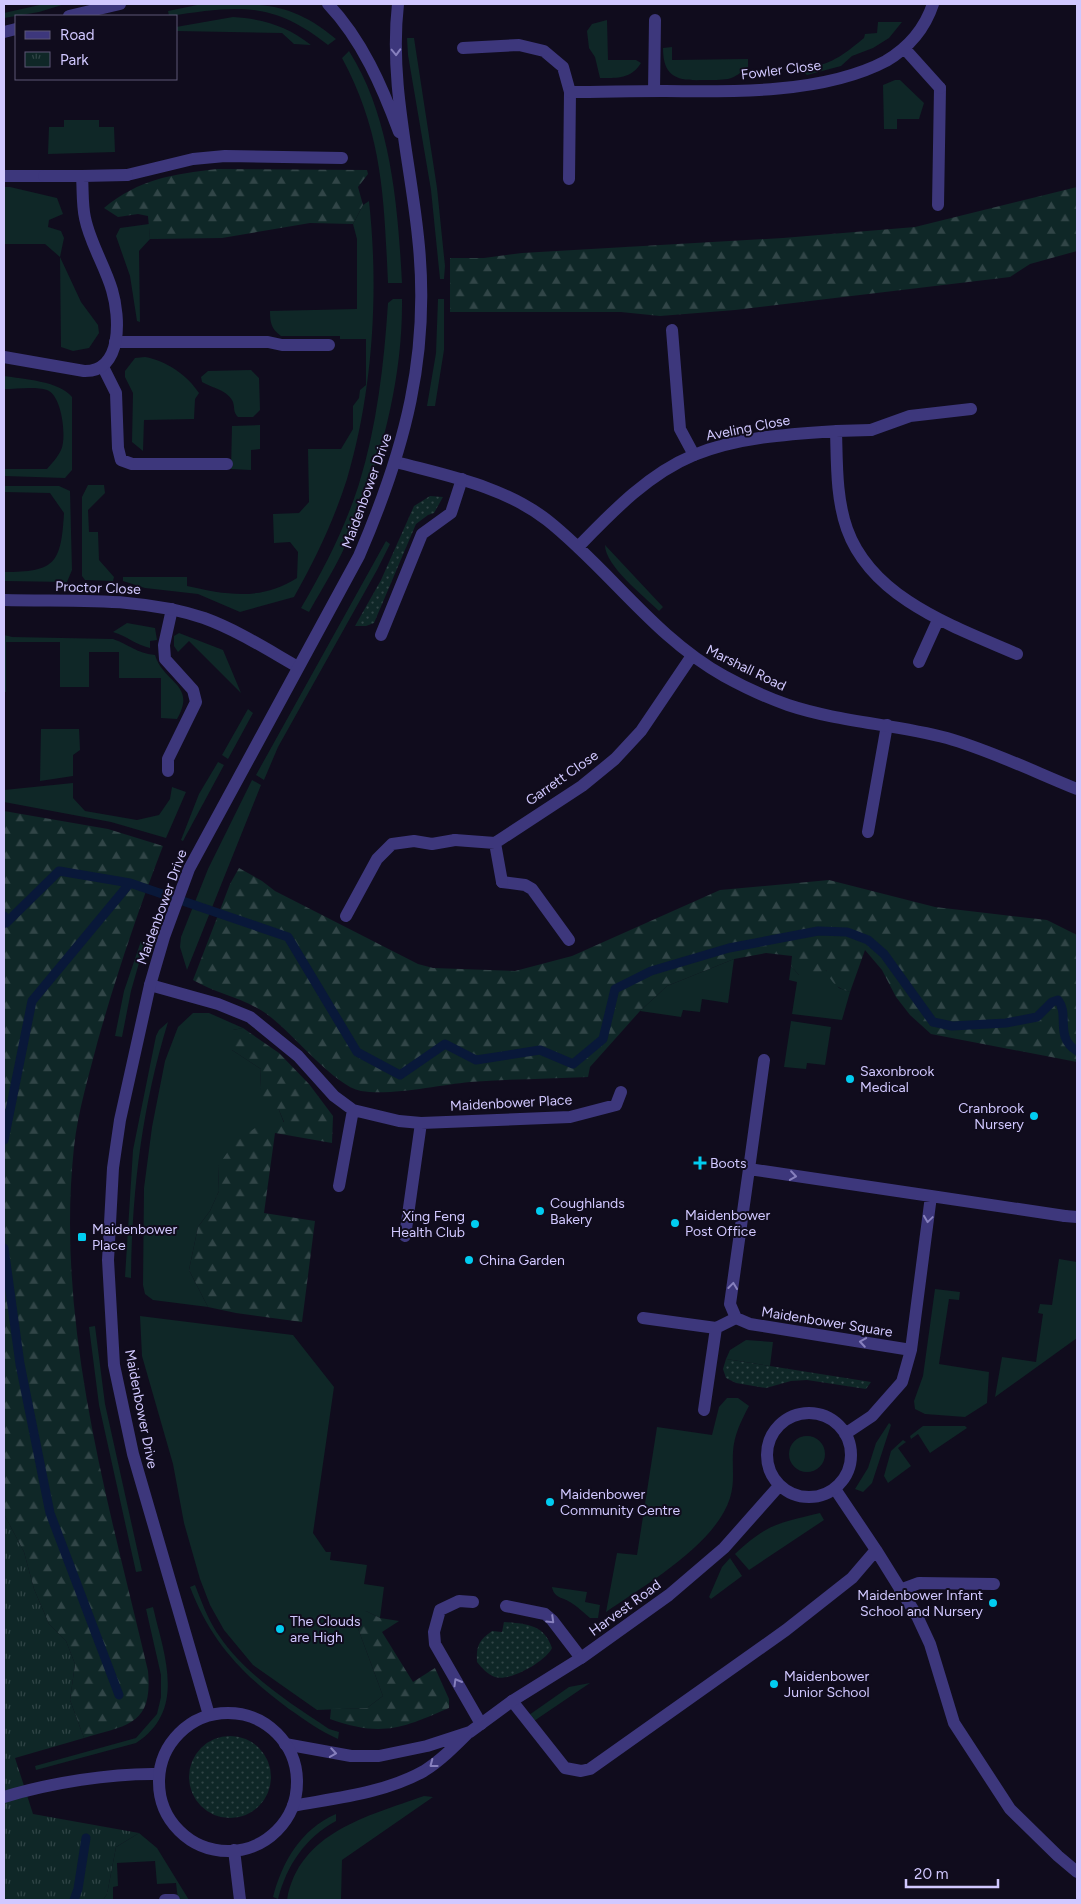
<svg xmlns="http://www.w3.org/2000/svg" width="1081" height="1904" viewBox="0 0 1081 1904" font-family="Figtree,sans-serif">
  <defs>
    <pattern id="forest-firs" width="22" height="20" patternUnits="userSpaceOnUse" patternTransform="scale(1.25)"><rect width="22" height="20" fill="#0f2727"/><path d="M5 1l3.5 6h-7zM16 11l3.5 6h-7z" fill="#314547"/></pattern>
    <pattern id="park-tufts" width="24" height="20" patternUnits="userSpaceOnUse" patternTransform="scale(1.25)"><rect width="24" height="20" fill="#0f2727"/><path d="M3 7l-1-3M5 7V3M7 7l1-3M15 17l-1-3M17 17v-4M19 17l1-3" fill="none" stroke="#314547"/></pattern>
    <pattern id="garden-dots" width="8" height="8" patternUnits="userSpaceOnUse" patternTransform="scale(1.25)"><rect width="8" height="8" fill="#0f2727"/><path d="M2 2h.1M6 6h.1" fill="none" stroke="#314547" stroke-width="1.8" stroke-linecap="round"/></pattern>
  </defs>
  <rect width="100%" height="100%" fill="#100c1d"/>
  <path fill="#0f2727" d="M44,4H65L39,12L4,18V13Z
    M202,4C260,4 289,0 336,39L328,45C271,0 237,6 169,16L168,11Z
    M233,17C264,19 287,26 311,45L294,44L282,33L176,31V27Z
    M607,20L608,60H636L641,63C631,79 618,78 600,78L595,57L589,48L587,31L592,24Z
    M878,22H902L889,38L873,48L852,56L841,66L807,75L800,70L801,65C825,71 847,52 864,38L865,34L877,33Z
    M407,38H414L437,188L445,266L444,279H440L431,190L408,55Z
    M672,47V60L748,59V67C742,71 735,78 728,79C721,80 712,80 704,80C678,81 663,78 663,48Z
    M349,51C391,117 398,207 402,283H388C384,199 383,134 342,58Z
    M895,80H900L924,103L919,119H897V129H884L883,85Z
    M64,120H99V127H114L115,152L48,154L49,127H64Z
    M4,187H10L57,198L63,214L49,220L48,227L61,231L64,238L60,257L81,302L98,325L99,333L89,348L73,351L61,347L60,257L45,244H4Z
    M369,201C379,291 373,392 347,479C334,520 315,560 294,597L240,612L198,594L145,588L123,581V577H187V586C227,595 261,601 297,578L298,552L290,542L274,543L273,514L299,513L309,502L308,449H341L353,429V406L359,398L360,390L366,385V339H340V336H281C271,329 270,322 270,311L357,309V239L353,224L363,205Z
    M149,224L150,239L139,251L140,322L137,321L130,276L116,236L120,228Z
    M393,299H402C403,379 381,461 350,535C339,562 323,587 309,612L301,608C324,569 345,528 359,484C377,425 384,364 388,303Z
    M438,299H444V350L435,406H427L436,353Z
    M145,357C167,361 187,375 199,393L195,399L194,419L144,420L143,451L132,442L133,393L125,377V371L135,358Z
    M251,370L259,378L260,410L253,417H238C233,412 235,409 233,402C228,390 212,388 202,382L201,377L208,371Z
    M4,376C22,379 60,381 72,397V470L65,478L5,476V469H47C52,463 58,457 61,450C67,438 62,395 47,390C35,386 16,389 4,389Z
    M260,425V449L251,450V470L231,469L232,426Z
    M88,485H104L105,493L88,510L89,532H98L99,560L114,577L113,581L85,580L82,576V497Z
    M4,486H59L70,491L72,570L67,582L4,581V572C55,572 61,564 64,513L50,493L4,492Z
    M386,541L390,544L377,570L278,747L264,780L256,775Z
    M605,545L663,607L659,611C644,596 605,566 605,545Z
    M127,623L155,628L157,640L150,641V648C136,645 127,636 113,632Z
    M179,633L223,650L241,693L189,641L178,652L174,646V636Z
    M4,635L12,637L113,639C130,645 136,653 155,655C164,684 197,684 177,719L161,718V678H119V652H89V687H60V642H6V692H4Z
    M248,709L253,713L228,759L222,755Z
    M41,729H79L80,750L73,755V776L40,781Z
    M218,762L224,765L183,841L181,840L199,794Z
    M252,780L261,785L187,970L180,947L181,937L208,869Z
    M73,783V798L85,811L137,820L159,815L170,799L172,787L186,792L166,838L111,822L4,802V790Z
    M141,941L145,942L131,991L122,1037L115,1036L124,991Z
    M734,959L728,1003L702,999L700,1012L683,1010L681,1017L640,1011L667,986Z
    M791,966L799,975L826,970L839,988L850,992L842,1020L792,1014L797,982L789,980Z
    M193,1013H209L243,1028L233,1030L232,1050L261,1069L260,1088L279,1110L284,1123L218,1166L219,1191L210,1211L198,1227L189,1270L208,1307L153,1300L145,1294L143,1285L144,1188L152,1127L165,1061L178,1027Z
    M791,1021L831,1027L825,1065L807,1063L806,1069L784,1067Z
    M168,1022C142,1107 132,1190 131,1278L125,1277L133,1150L156,1036L159,1030Z
    M1059,1259L1077,1262V1338L995,1397L1002,1357L1036,1362L1043,1314L1038,1313L1040,1304L1052,1305Z
    M935,1289L960,1292L959,1300L949,1299L939,1364L989,1372L987,1403L965,1417L925,1414L915,1409L914,1401L923,1376Z
    M140,1316L293,1335L334,1387L313,1533L326,1552H331L330,1560L367,1565L364,1584L384,1587L380,1618L366,1611L356,1623L383,1696L367,1708L317,1710L253,1665L224,1630L210,1605L200,1579L184,1523L173,1464L142,1356Z
    M95,1326L105,1404L142,1571L136,1572L99,1405L89,1327Z
    M746,1340L773,1342L770,1366L726,1359L730,1350Z
    M727,1398H738L749,1406C741,1421 734,1435 733,1452C732,1468 735,1482 730,1498C715,1545 645,1585 606,1612L617,1553L637,1555L657,1427L712,1435L719,1407Z
    M889,1423L891,1425L872,1483L863,1492L855,1489L868,1468L876,1443Z
    M923,1426H965L967,1428L930,1453L918,1434L911,1439L910,1436Z
    M789 1454a18 18 0 1 1 36 0a18 18 0 1 1-36 0Z
    M903,1440L906,1442L898,1448L911,1466L888,1483L884,1476L891,1451Z
    M820,1513L824,1520L749,1570L735,1554C767,1524 778,1523 820,1513Z
    M730,1558L742,1576L711,1599L709,1597L722,1567Z
    M195,1585C202,1603 209,1622 220,1637C247,1676 290,1703 329,1729L339,1732L338,1739C320,1731 305,1720 289,1709C242,1674 211,1642 190,1587Z
    M552,1587L587,1592L585,1602L600,1605L598,1618H590C584,1613 577,1606 570,1602C562,1597 554,1598 552,1587Z
    M153,1607C164,1655 187,1710 136,1743L36,1770L35,1766L136,1738L157,1714L161,1697V1675L146,1609Z
    M590,1683L534,1721L529,1715L569,1687Z
    M424,1796L433,1797L342,1860L341,1900H287C299,1832 368,1816 424,1796Z
    M336,1814V1821C305,1838 287,1865 278,1899L273,1897C282,1862 301,1829 336,1814Z
    M139,1833L157,1848L189,1900H178L176,1883L157,1884L155,1861L117,1863L118,1886L113,1887V1900H103L107,1894L116,1847Z"/>
  <path fill="url(#forest-firs)" d="M217,169L367,170L368,174L358,187L363,205L353,224L310,223L222,238L150,239L148,216L138,214L118,217L104,208C139,179 173,174 217,169Z
    M1077,187V251L1030,264L1010,277L735,310L660,316L621,312H450V258H484L522,253L783,238L915,227Z
    M4,811L108,829L163,846C138,911 117,973 98,1040C89,1075 78,1111 74,1147C55,1324 108,1500 148,1671C153,1725 128,1725 84,1738L70,1700L75,1664L66,1641L49,1624L34,1589L24,1552L4,1514Z
    M239,868L262,881L275,891L418,964L433,968L515,971L572,956L720,890L829,880L935,907L1047,920L1077,935V1062L931,1034L910,1015L896,997L882,970L865,950L850,992C837,988 831,983 826,970L815,976L799,975L791,966L792,956L766,953L734,959L667,986L640,1011L590,1067L588,1077C549,1079 509,1079 470,1082C439,1085 391,1096 361,1091C334,1086 293,1033 268,1015C245,998 217,994 193,980L230,884Z
    M243,1028L279,1053L309,1084L333,1116L332,1143L275,1133L264,1213L315,1221L302,1322L236,1313L208,1307L189,1270L198,1227L210,1211L219,1191L218,1166L234,1143L255,1128L284,1122L279,1110L265,1101L260,1088L261,1069L232,1050L229,1041L233,1030Z
    M366,1611L380,1618L399,1621L382,1632L413,1682L435,1668L449,1699V1708C401,1729 381,1737 330,1719L331,1709L367,1708L383,1696L356,1623L358,1614Z"/>
  <path fill="url(#park-tufts)" d="M4,1514L24,1552L34,1589L49,1624L66,1641L75,1664L70,1700L84,1738L15,1758L33,1814L139,1833L116,1847L107,1894L103,1900H4Z"/>
  <path fill="url(#garden-dots)" d="M430,496L443,497L434,513L428,515L416,524L374,623L366,626H355L381,580L414,506Z
    M726,1359L871,1382L866,1389L807,1380L791,1381L766,1388L736,1383L726,1378L723,1369Z
    M504,1622C526,1624 544,1624 552,1648C546,1661 510,1682 495,1677C487,1674 482,1668 477,1662C476,1646 479,1640 492,1631L502,1632Z
    M189 1777a41 41 0 1 1 82 0a41 41 0 1 1-82 0Z"/>
  <g fill="none" stroke-linecap="round" stroke-linejoin="round">
    <path stroke="#091839" stroke-width="9" d="M4,916L6,923L59,871L130,883L288,937L357,1052L400,1075L445,1044L476,1060L540,1050L573,1064L603,1039L615,989L651,971L729,948L818,931L847,932L868,940L884,954L933,1022L952,1026L1006,1023L1037,1017L1052,1002L1058,1000C1070,1015 1054,1037 1077,1051
      M4,1140L32,1001L130,883
      M4,1248L20,1364L50,1513L119,1695
      M74,1900L78,1889L86,1838"/>
    <path stroke="#3d377c" stroke-width="12" d="M463,48L519,45L544,51L563,67L570,92L569,179
      M127,175L193,159L225,156L342,158
      M4,176H44
      M938,205L940,88
      M672,330L680,429L694,455
      M115,342H268L282,345H329
      M103,367L116,393L118,448L121,460L132,464H227
      M871,430L910,416L971,409
      M381,635L422,534L451,513L462,479
      M168,771V759L196,702L193,690L165,659L164,645L172,609
      M868,832L887,725
      M502,882L525,885L532,889L569,940
      M346,916L377,859L392,844L414,841L432,844L455,840
      M150,985L218,1004L250,1017L298,1056L334,1096L353,1110L399,1121L421,1123
      M339,1186L353,1110
      M1065,1216L1077,1217
      M405,1236L421,1123L570,1117L616,1105L621,1092
      M643,1318L716,1328L736,1318
      M704,1410L716,1328
      M876,1550L917,1616L930,1644L954,1723L1010,1809L1058,1856L1077,1872
      M900,1590L919,1583L994,1584
      M473,1602L459,1601L440,1610L434,1632L435,1644L481,1724
      M506,1606L545,1614L552,1620L581,1658
      M512,1701L565,1768L581,1771L590,1769L786,1630L852,1578L876,1550L835,1489"/>
    <path stroke="#3d377c" stroke-width="12" d="M904,48L940,88
      M654,91L655,20
      M570,92C601,92 631,91 662,91C730,92 824,94 886,61C908,48 925,28 933,4
      M44,176H82
      M4,357L84,371C123,372 120,317 112,290C105,266 90,243 85,218C82,205 83,190 82,176L127,175
      M836,431L871,430
      M396,462C448,476 503,486 547,520C609,569 654,637 724,676C744,687 765,697 788,705C839,722 895,724 947,738C992,751 1035,772 1077,789
      M578,547C612,512 648,474 694,455C738,437 789,434 836,431C837,463 836,498 847,529C872,599 955,627 1017,654
      M4,600C71,602 139,596 204,618C237,630 268,650 298,667
      M919,662L938,620
      M455,840L495,843
      M502,882L495,843L582,786L615,759L641,731L691,657
      M749,1169L764,1060
      M931,1196L1065,1216
      M767 1455a42 42 0 1 1 84 0a42 42 0 1 1-84 0Z
      M845,1434L872,1416L902,1382L911,1350L931,1196L749,1169L730,1304L736,1318L750,1324L911,1350
      M285,1744L351,1756H379L427,1746L470,1732L512,1701L581,1658L669,1595L724,1548L779,1486
      M4,1797C50,1783 111,1773 159,1774
      M293,1806C336,1798 385,1793 424,1771C440,1761 454,1747 468,1733
      M165,1900H174"/>
    <path stroke="#3d377c" stroke-width="12" d="M328,4C362,40 382,86 399,132
      M69,16L120,4
      M4,32L16,29
      M159 1782a69 69 0 1 1 138 0a69 69 0 1 1-138 0Z
      M209,1715L133,1454L114,1365L108,1260L113,1168L120,1120L150,985L164,937L189,869L359,556C405,449 431,354 418,237C410,159 389,82 398,4
      M234,1850L240,1900"/>
  </g>
  <defs><path id="oneway-chevron" d="M-2-3.5L2.5 0L-2 3.5" fill="none" stroke-width="1.6" stroke-linecap="round" stroke-linejoin="round" transform="scale(1.25)"/></defs>
  <g stroke="#8780be">
    <use href="#oneway-chevron" transform="translate(396 52) rotate(88)"/>
    <use href="#oneway-chevron" transform="translate(793 1176) rotate(8)"/>
    <use href="#oneway-chevron" transform="translate(928 1219) rotate(98)"/>
    <use href="#oneway-chevron" transform="translate(733 1286) rotate(-83)"/>
    <use href="#oneway-chevron" transform="translate(863 1342) rotate(-171)"/>
    <use href="#oneway-chevron" transform="translate(551 1620) rotate(44)"/>
    <use href="#oneway-chevron" transform="translate(457 1682) rotate(-120)"/>
    <use href="#oneway-chevron" transform="translate(333 1753) rotate(9)"/>
    <use href="#oneway-chevron" transform="translate(433 1764) rotate(143)"/>
  </g>
  <g fill="#01cdf1" stroke="#100c1d" stroke-width="2">
    <circle cx="850" cy="1079" r="5"/>
    <circle cx="1034" cy="1116" r="5"/>
    <path d="M697.5 1155.5h5v5h5v5h-5v5h-5v-5h-5v-5h5z"/>
    <circle cx="540" cy="1211" r="5"/>
    <circle cx="675" cy="1223" r="5"/>
    <circle cx="475" cy="1224" r="5"/>
    <rect x="77" y="1232" width="10" height="10" rx="2.5"/>
    <circle cx="469" cy="1260" r="5"/>
    <circle cx="550" cy="1502" r="5"/>
    <circle cx="993" cy="1603" r="5"/>
    <circle cx="280" cy="1629" r="5"/>
    <circle cx="774" cy="1684" r="5"/>
  </g>
  <g text-anchor="middle" dominant-baseline="central" stroke-width="4" stroke-linejoin="round" paint-order="stroke">
    <g font-size="14" fill="#d1c8ff" stroke="#100c1d">
      <text transform="translate(781 70) rotate(-7)">Fowler Close</text>
      <text transform="translate(748 428) rotate(-11)">Aveling Close</text>
      <text transform="translate(367 491) rotate(-70)">Maidenbower Drive</text>
      <text transform="translate(98 588) rotate(2)">Proctor Close</text>
      <text transform="translate(746 668) rotate(26)">Marshall Road</text>
      <text transform="translate(562 778) rotate(-35)">Garrett Close</text>
      <text transform="translate(162 907) rotate(-70)">Maidenbower Drive</text>
      <text transform="translate(511 1103) rotate(-3)">Maidenbower Place</text>
      <text transform="translate(827 1322) rotate(9)">Maidenbower Square</text>
      <text transform="translate(141 1409) rotate(79)">Maidenbower Drive</text>
      <text transform="translate(625 1608) rotate(-36)">Harvest Road</text>
    </g>
    <g font-size="14" fill="#d1c8ff" stroke="#100c1d" text-anchor="start">
      <text x="860" y="1071">Saxonbrook<tspan x="860" dy="16">Medical</tspan></text>
      <text x="1024" y="1108" text-anchor="end">Cranbrook<tspan x="1024" dy="16">Nursery</tspan></text>
      <text x="710" y="1163">Boots</text>
      <text x="550" y="1203">Coughlands<tspan x="550" dy="16">Bakery</tspan></text>
      <text x="685" y="1215">Maidenbower<tspan x="685" dy="16">Post Office</tspan></text>
      <text x="465" y="1216" text-anchor="end">Xing Feng<tspan x="465" dy="16">Health Club</tspan></text>
      <text x="92" y="1229">Maidenbower<tspan x="92" dy="16">Place</tspan></text>
      <text x="479" y="1260">China Garden</text>
      <text x="560" y="1494">Maidenbower<tspan x="560" dy="16">Community Centre</tspan></text>
      <text x="983" y="1595" text-anchor="end">Maidenbower Infant<tspan x="983" dy="16">School and Nursery</tspan></text>
      <text x="290" y="1621">The Clouds<tspan x="290" dy="16">are High</tspan></text>
      <text x="784" y="1676">Maidenbower<tspan x="784" dy="16">Junior School</tspan></text>
    </g>
  </g>
  <rect width="1081" height="1904" fill="none" stroke="#d1c8ff" stroke-width="10"/>
  <rect x="15" y="15" width="162" height="65" fill="#100c1d" stroke="#5d5777"/>
  <rect x="25" y="31" width="25" height="8" fill="#3d377c" stroke="#5d5777"/>
  <text x="60" y="40" font-size="15" fill="#d1c8ff">Road</text>
  <rect x="25" y="52" width="25" height="15" fill="url(#park-tufts)" stroke="#5d5777"/>
  <text x="60" y="65" font-size="15" fill="#d1c8ff">Park</text>
  <path d="M906 1879v8h92v-8" fill="none" stroke="#d1c8ff" stroke-width="2.5"/>
  <text x="914" y="1879" font-size="15" fill="#d1c8ff" stroke="#100c1d" stroke-width="4" paint-order="stroke">20 m</text>
</svg>
